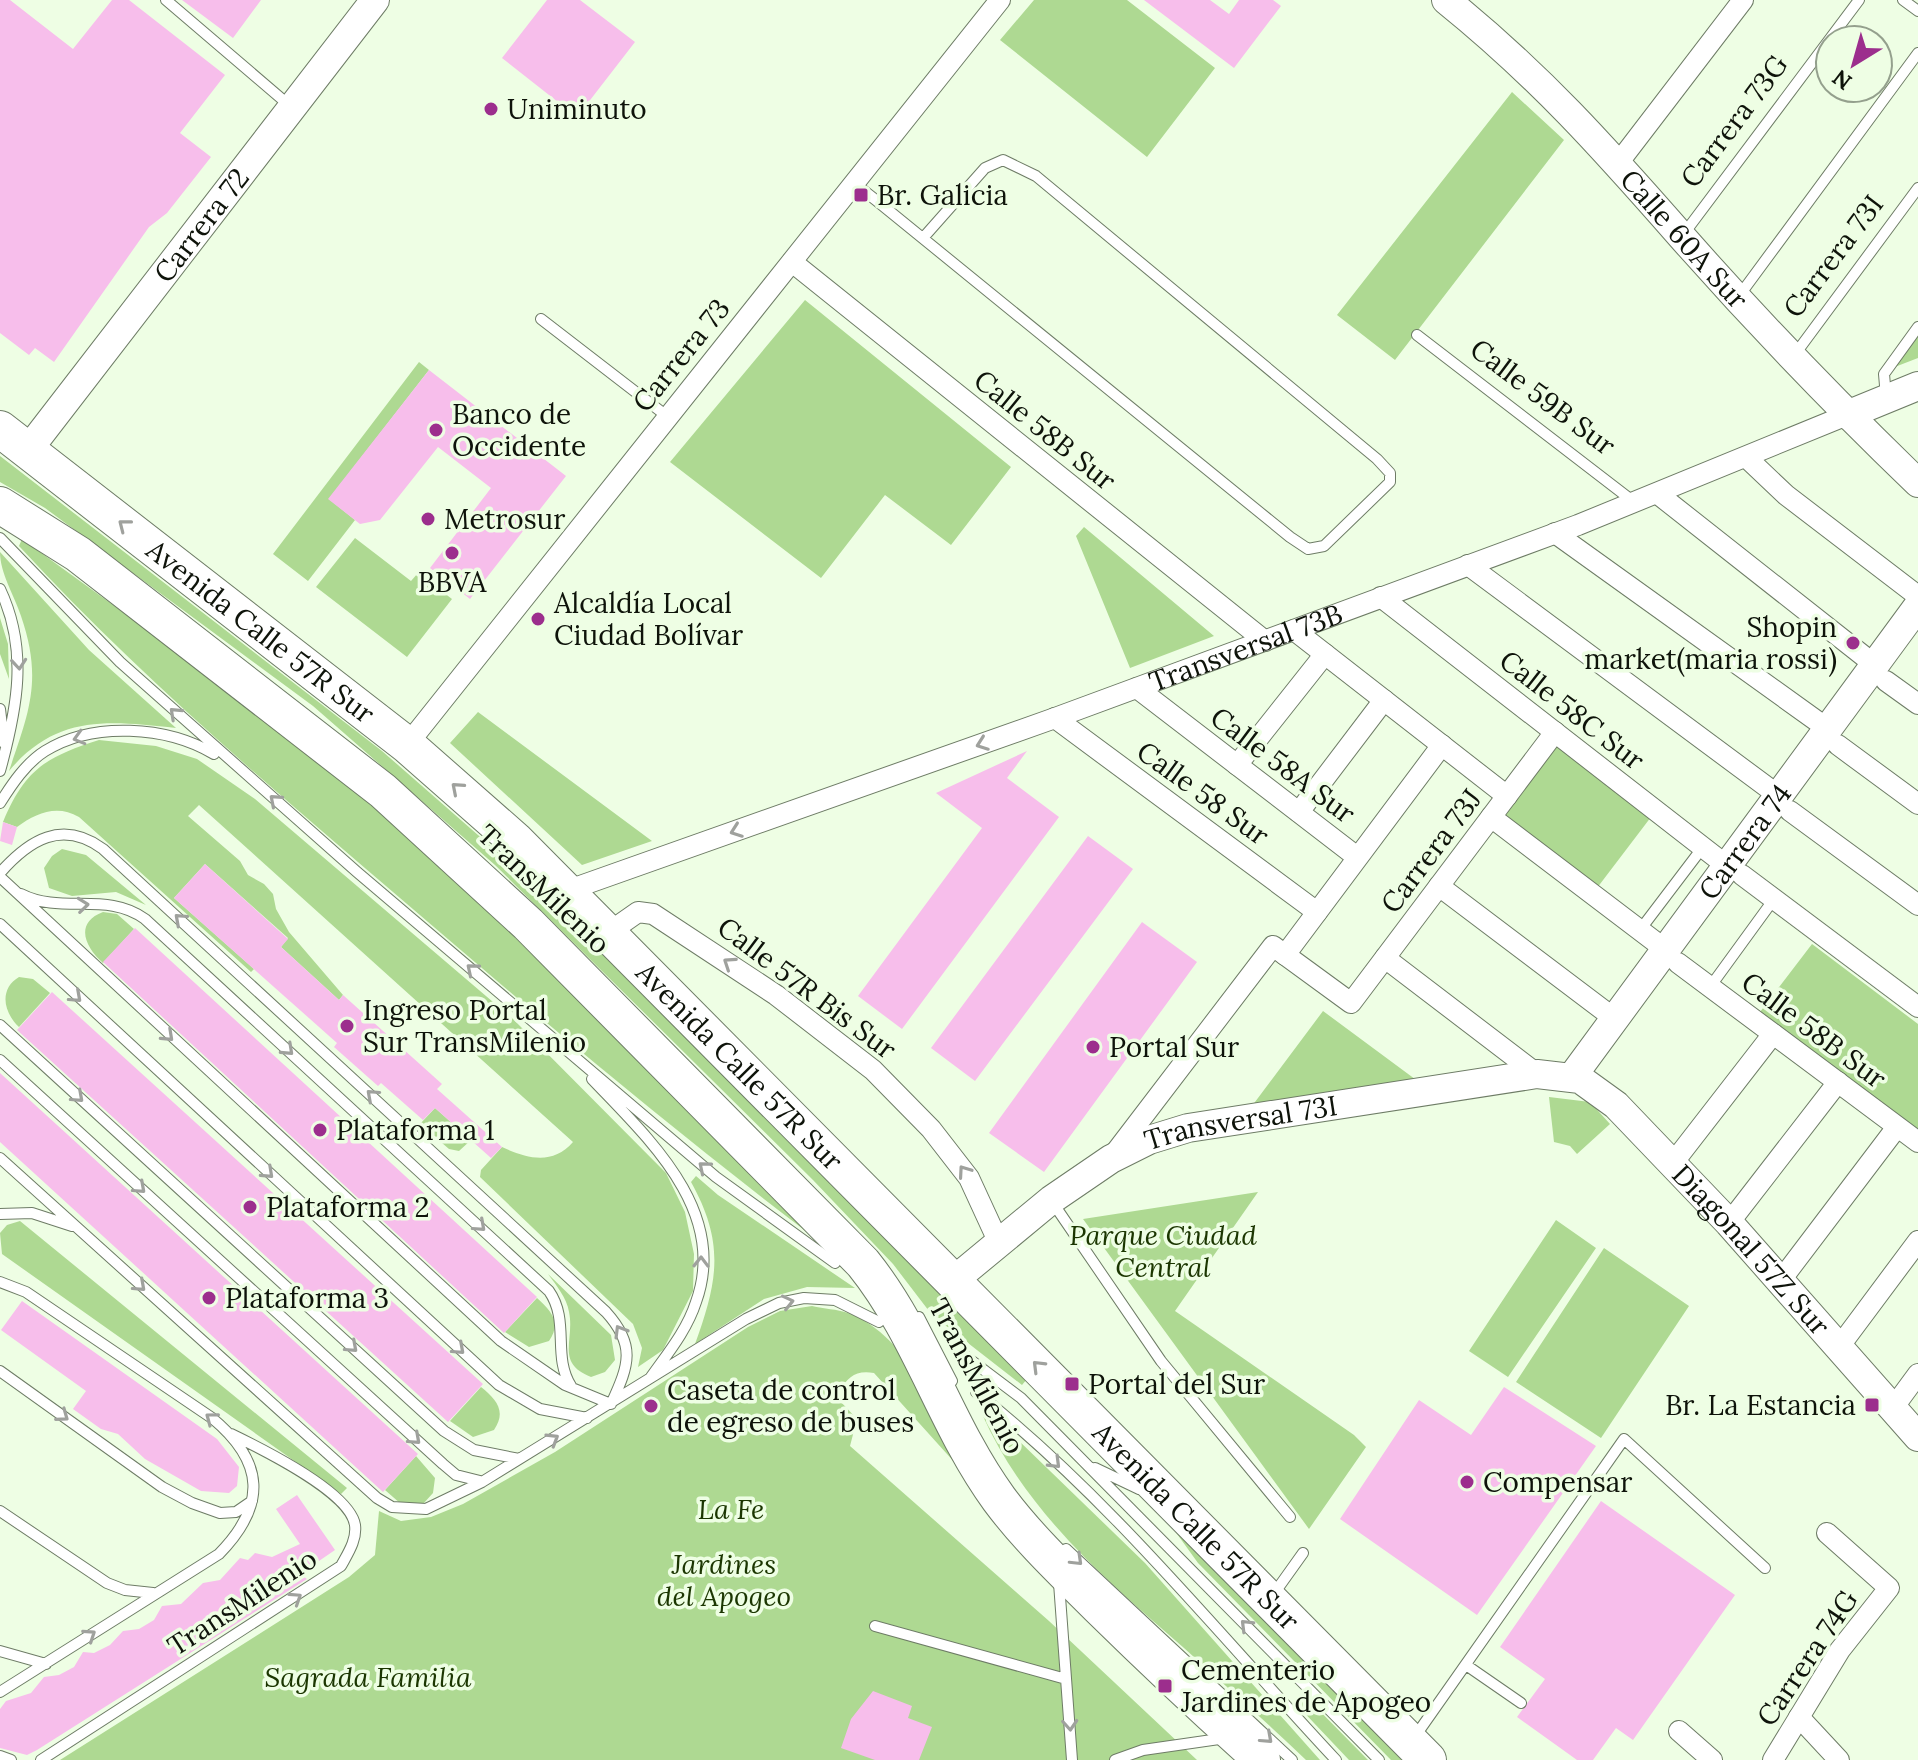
<svg xmlns="http://www.w3.org/2000/svg" width="1918" height="1760" viewBox="0 0 1918 1760" font-family="Lora,serif">
  <rect width="100%" height="100%" fill="#eefee4"/>
  <path fill="#aed992" d="M1034,0H1127L1215,68L1147,157L1000,40Z
    M1512,92L1564,140L1395,360L1337,315Z
    M805,300L1011,467L951,545L885,495L821,578L670,462Z
    M1918,329V358L1887,370Z
    M419,362L429,370L329,499L355,520L308,581L273,554Z
    M0,456L382,751L517,869L1027,1379L1022,1385L932,1315L893,1264L813,1180L495,865L313,706L45,508L0,482Z
    M1084,527L1214,636L1130,668L1076,536Z
    M355,538L411,581L418,573L452,599L407,657L316,587Z
    M22,539L182,655L316,759L454,875L835,1253C685,1141 542,1020 400,898C269,786 136,673 19,546Z
    M0,552L89,650L176,728C108,721 57,714 9,771C29,712 43,680 21,616C14,595 0,573 0,552Z
    M0,618L8,644L9,679L0,654Z
    M478,712L652,841L582,865L450,743Z
    M99,740L156,746L197,759L255,799L513,1019L666,1173L685,1212L694,1254L693,1291L663,1350L638,1367L642,1348L633,1324L480,1177L481,1170L502,1147C528,1159 553,1165 573,1142L199,805L188,816L240,861L248,875L264,884L273,894L276,909L289,932L343,995L339,1000L281,947L288,938L205,864L174,898L254,969L251,972L79,817C57,804 36,813 17,827L3,822C25,769 46,757 99,740Z
    M1555,744L1651,817L1597,888L1501,815Z
    M62,849L86,855L146,905L116,892L72,896L49,888L44,868L52,856Z
    M103,912L117,914L134,929L103,963C85,947 74,923 103,912Z
    M1812,944L1918,1024V1133L1760,1012Z
    M19,977L33,979L50,993L19,1027C2,1011 0,988 19,977Z
    M1323,1011L1423,1085L1252,1106Z
    M1549,1097L1590,1102L1610,1124L1577,1154L1570,1146L1554,1142Z
    M435,1108L471,1140L459,1151L449,1149L420,1124Z
    M696,1176L718,1195L855,1288L807,1287L764,1299L695,1344C718,1281 725,1243 691,1182Z
    M1258,1192L1175,1311L1354,1435L1366,1447L1309,1529L1083,1219Z
    M1556,1220L1596,1248L1508,1377L1469,1351Z
    M20,1221L347,1488L341,1494L2,1254L0,1233L7,1225Z
    M1604,1248L1689,1306L1601,1438L1516,1382Z
    M548,1274L611,1335L615,1360L605,1372L591,1377C555,1363 575,1340 569,1312C567,1298 556,1285 548,1274Z
    M537,1298C551,1311 562,1322 549,1341L529,1347L505,1332Z
    M812,1306C824,1309 837,1309 848,1313C912,1337 937,1419 965,1474L874,1373C855,1370 849,1377 838,1392L840,1401L857,1419L850,1446L1049,1621L1197,1760H60L349,1577L375,1555L379,1511L401,1521L431,1517L463,1504L555,1452L748,1327L780,1311Z
    M481,1387C496,1399 507,1411 494,1430L473,1437L450,1421Z
    M982,1414L1014,1436L1145,1563L1320,1760H1306C1266,1722 1225,1685 1184,1648C1106,1580 1025,1511 982,1414Z
    M416,1456L435,1478L433,1493L423,1504H401L385,1490Z
    M1167,1520L1402,1760H1391L1198,1563Z
    M1305,1696L1368,1760H1349L1296,1704Z"/>
  <path fill="#f7beeb" d="M0,0H10L73,49L112,0H129L225,75L180,133L211,157L167,213L149,227L54,362L35,348L29,355L0,333Z
    M182,0H261L233,38Z
    M547,0H580L635,42L577,117L502,58Z
    M1144,0H1210L1229,14L1239,0H1273L1281,6L1234,68Z
    M429,370L566,476L470,599L430,568L491,488L438,447L380,520L360,524L328,499Z
    M1027,751L1007,778L1059,817L902,1029L858,996L982,828L936,793Z
    M3,822L17,827L12,845L0,841Z
    M1088,836L1133,869L975,1081L931,1048Z
    M205,864L288,939L281,947L339,1000L343,995L442,1084L437,1089L502,1147L491,1158L435,1108L423,1120L381,1083L378,1086L334,1047L337,1043L174,898Z
    M1142,922L1197,962L1044,1172L989,1133Z
    M135,928L537,1297L504,1333L103,962Z
    M52,992L483,1384L448,1422L17,1030Z
    M0,1073L418,1454L383,1492L0,1142Z
    M22,1301L217,1439L239,1467L237,1486L229,1493L201,1491L145,1459L118,1434L101,1429L73,1409L86,1391L1,1330Z
    M1504,1387L1596,1446L1477,1615L1340,1519L1419,1400L1471,1435Z
    M297,1495L335,1550L300,1574L307,1579L37,1750L27,1755L0,1748V1709L6,1701L31,1693L44,1677L59,1675L74,1667L83,1652L94,1653L110,1645L123,1631L139,1629L154,1620L162,1606L181,1604L203,1583L220,1580L240,1558L248,1560L255,1553L272,1557L300,1544L276,1509Z
    M1601,1501L1735,1595L1633,1740L1616,1728L1593,1760H1577L1517,1717L1545,1679L1500,1647Z
    M873,1691L912,1706L908,1718L932,1727L919,1760H875L841,1748L851,1719Z"/>
  <g fill="none" stroke-linecap="round" stroke-linejoin="round">
    <g stroke="#6e7c66" stroke-width="12">
      <path id="lane" d="M166,0L290,106
        M1903,0L1918,11
        M854,183L877,201L1290,537L1308,549L1324,546L1390,482V473L1377,459L1036,176L1003,160L985,168L923,238
        M1683,235L1859,0
        M1739,296L1918,53
        M541,319L668,417
        M1417,335L1634,502
        M1793,357L1918,188
        M1886,397L1884,374L1918,327
        M0,538L120,662L357,872L716,1177L835,1263
        M0,589C29,650 17,709 0,771
        M0,709L4,743
        M0,803C12,784 26,763 45,751C93,721 167,726 214,754
        M0,873C29,840 62,819 103,849L606,1312C636,1345 629,1365 612,1402
        M0,877L501,1341L565,1385L611,1404
        M21,894C62,915 107,891 145,919L549,1291C570,1321 552,1356 571,1386
        M0,924L499,1385L540,1409L587,1418
        M1640,930L1703,847
        M1710,987L1774,899
        M0,1025L444,1431L474,1450L519,1459
        M0,1060L443,1464L456,1475L480,1481
        M592,1079C648,1138 729,1211 696,1302C687,1330 668,1353 651,1377
        M0,1158L377,1498L392,1507L426,1509L482,1482L746,1319L779,1303L804,1298L835,1300L879,1322
        M1053,1203L1161,1361L1290,1517
        M0,1214L32,1213L72,1226
        M0,1282L26,1292L212,1418C265,1462 267,1505 219,1554L0,1692
        M919,1317L952,1381
        M956,1349L1021,1398L1379,1760
        M0,1371L162,1487L192,1503L220,1513L236,1512L252,1501
        M976,1392C1110,1498 1220,1636 1336,1760
        M1095,1468L1139,1489
        M0,1511L107,1583L125,1590L153,1593
        M1066,1549L1292,1760
        M1059,1583L1072,1760
        M1273,1595L1303,1553
        M875,1626L1066,1679
        M0,1651L46,1664
        M1466,1665L1521,1703
        M1414,1738L1624,1439L1765,1568
        M0,1756L11,1760
        M41,1760L341,1566C348,1553 357,1540 355,1525C350,1492 260,1448 231,1434
        M1115,1760L1143,1750L1226,1738"/>
    </g>
    <g stroke="#6e7c66" stroke-width="22">
      <g id="street">
        <path d="M1619,162L1743,0"/>
        <path d="M792,262L1265,641"/>
        <path d="M1747,458L1786,495L1918,596"/>
        <path d="M1658,494L1875,665"/>
        <path d="M1555,533L1828,729"/>
        <path d="M1468,565L1779,796"/>
        <path d="M1381,597L1727,866"/>
        <path d="M1294,630L1507,796"/>
        <path d="M1886,681L1918,704"/>
        <path d="M1137,688L1357,857"/>
        <path d="M1055,718L1317,912"/>
        <path d="M407,745L1000,0"/>
        <path d="M1838,745L1918,804"/>
        <path d="M1237,765L1325,654"/>
        <path d="M1790,811L1918,905"/>
        <path d="M1299,812L1384,700"/>
        <path d="M1491,817L1666,950"/>
        <path d="M1742,875L1918,1007"/>
        <path d="M1439,886L1615,1019"/>
        <path id="s1" d="M566,891L1055,718L1578,525L1847,415"/>
        <path d="M608,933L638,912L653,914L776,995L873,1070L931,1129L969,1178L998,1241"/>
        <path d="M1285,955L1442,745"/>
        <path d="M1385,958L1537,1074"/>
        <path d="M1678,963L1918,1142"/>
        <path d="M1115,1153L1273,946L1351,1003L1555,732"/>
        <path d="M1673,1163L1773,1034"/>
        <path d="M1729,1223L1838,1082"/>
        <path d="M1781,1280L1897,1127"/>
        <path d="M1839,1347L1918,1241"/>
        <path d="M1893,1408L1918,1374"/>
        <path d="M1799,1717L1839,1760"/>
        <path d="M1679,1731L1712,1760"/>
        <path d="M1773,1760L1840,1650L1889,1588L1827,1533"/>
      </g>
    </g>
    <g stroke="#6e7c66" stroke-width="30">
      <g id="secondary">
        <path id="s2" d="M1446,0C1539,75 1604,148 1682,237C1757,322 1836,404 1918,483"/>
        <path d="M1847,415L1918,386"/>
        <path id="s3" d="M28,450L375,0"/>
        <path id="s4" d="M1572,1077L1918,606"/>
        <path id="s5" d="M953,1281L1051,1200L1111,1159L1149,1140L1188,1128L1537,1074L1580,1079L1616,1105L1729,1223L1918,1437"/>
      </g>
    </g>
    <g stroke="#6e7c66" stroke-width="38">
      <g id="highway">
        <path id="s6" d="M0,429L407,745L515,840L1428,1760"/>
        <path d="M0,505L78,554L383,791L528,924L863,1263C921,1335 945,1425 999,1499C1028,1538 1064,1572 1098,1606C1152,1659 1206,1710 1262,1760"/>
      </g>
    </g>
    <use href="#lane" stroke="#fff" stroke-width="10"/>
    <use href="#street" stroke="#fff" stroke-width="20"/>
    <use href="#secondary" stroke="#fff" stroke-width="28"/>
    <use href="#highway" stroke="#fff" stroke-width="36"/>
  </g>
  <defs><path id="oneway-chevron" d="M-2-3.5L2.5 0L-2 3.5" fill="none" stroke-width="1.6" stroke-linecap="round" stroke-linejoin="round" transform="scale(2)"/></defs>
  <g stroke="#9fa19d">
    <use href="#oneway-chevron" transform="translate(124 525) rotate(-142)"/>
    <use href="#oneway-chevron" transform="translate(19 664) rotate(85)"/>
    <use href="#oneway-chevron" transform="translate(175 713) rotate(-137)"/>
    <use href="#oneway-chevron" transform="translate(79 738) rotate(164)"/>
    <use href="#oneway-chevron" transform="translate(982 744) rotate(160)"/>
    <use href="#oneway-chevron" transform="translate(457 788) rotate(-139)"/>
    <use href="#oneway-chevron" transform="translate(275 800) rotate(-139)"/>
    <use href="#oneway-chevron" transform="translate(736 831) rotate(160)"/>
    <use href="#oneway-chevron" transform="translate(83 905) rotate(-6)"/>
    <use href="#oneway-chevron" transform="translate(180 919) rotate(-138)"/>
    <use href="#oneway-chevron" transform="translate(729 963) rotate(-146)"/>
    <use href="#oneway-chevron" transform="translate(472 969) rotate(-140)"/>
    <use href="#oneway-chevron" transform="translate(76 997) rotate(42)"/>
    <use href="#oneway-chevron" transform="translate(168 1036) rotate(43)"/>
    <use href="#oneway-chevron" transform="translate(288 1050) rotate(43)"/>
    <use href="#oneway-chevron" transform="translate(372 1095) rotate(-138)"/>
    <use href="#oneway-chevron" transform="translate(78 1097) rotate(42)"/>
    <use href="#oneway-chevron" transform="translate(704 1167) rotate(-140)"/>
    <use href="#oneway-chevron" transform="translate(964 1171) rotate(-125)"/>
    <use href="#oneway-chevron" transform="translate(268 1173) rotate(43)"/>
    <use href="#oneway-chevron" transform="translate(140 1188) rotate(42)"/>
    <use href="#oneway-chevron" transform="translate(480 1226) rotate(42)"/>
    <use href="#oneway-chevron" transform="translate(701 1262) rotate(-89)"/>
    <use href="#oneway-chevron" transform="translate(140 1286) rotate(42)"/>
    <use href="#oneway-chevron" transform="translate(788 1302) rotate(-13)"/>
    <use href="#oneway-chevron" transform="translate(620 1331) rotate(-121)"/>
    <use href="#oneway-chevron" transform="translate(352 1347) rotate(42)"/>
    <use href="#oneway-chevron" transform="translate(459 1349) rotate(42)"/>
    <use href="#oneway-chevron" transform="translate(1038 1366) rotate(-135)"/>
    <use href="#oneway-chevron" transform="translate(63 1416) rotate(36)"/>
    <use href="#oneway-chevron" transform="translate(211 1418) rotate(-143)"/>
    <use href="#oneway-chevron" transform="translate(415 1439) rotate(42)"/>
    <use href="#oneway-chevron" transform="translate(553 1439) rotate(-31)"/>
    <use href="#oneway-chevron" transform="translate(1055 1463) rotate(45)"/>
    <use href="#oneway-chevron" transform="translate(1077 1560) rotate(44)"/>
    <use href="#oneway-chevron" transform="translate(296 1598) rotate(-33)"/>
    <use href="#oneway-chevron" transform="translate(1246 1625) rotate(-135)"/>
    <use href="#oneway-chevron" transform="translate(90 1635) rotate(-34)"/>
    <use href="#oneway-chevron" transform="translate(1070 1725) rotate(86)"/>
    <use href="#oneway-chevron" transform="translate(1267 1738) rotate(42)"/>
  </g>
  <g fill="#9c2e8d" stroke="#eefee4" stroke-width="3">
    <circle cx="491" cy="109" r="8"/>
    <rect x="853" y="187" width="16" height="16" rx="4"/>
    <circle cx="436" cy="430" r="8"/>
    <circle cx="428" cy="519" r="8"/>
    <circle cx="452" cy="553" r="8"/>
    <circle cx="538" cy="619" r="8"/>
    <circle cx="1853" cy="643" r="8"/>
    <circle cx="347" cy="1026" r="8"/>
    <circle cx="1093" cy="1047" r="8"/>
    <circle cx="320" cy="1130" r="8"/>
    <circle cx="250" cy="1207" r="8"/>
    <circle cx="209" cy="1298" r="8"/>
    <rect x="1064" y="1376" width="16" height="16" rx="4"/>
    <rect x="1864" y="1397" width="16" height="16" rx="4"/>
    <circle cx="651" cy="1406" r="8"/>
    <circle cx="1467" cy="1482" r="8"/>
    <rect x="1157" y="1678" width="16" height="16" rx="4"/>
  </g>
  <g text-anchor="middle" dominant-baseline="central" stroke-width="7" stroke-linejoin="round" paint-order="stroke">
    <g font-size="28" fill="#0e130a" stroke="#eefee4" text-anchor="start">
      <text x="507" y="109">Uniminuto</text>
      <text x="877" y="195">Br. Galicia</text>
      <text x="452" y="414">Banco de<tspan x="452" dy="32">Occidente</tspan></text>
      <text x="444" y="519">Metrosur</text>
      <text x="452" y="582" text-anchor="middle">BBVA</text>
      <text x="554" y="603">Alcaldía Local<tspan x="554" dy="32">Ciudad Bolívar</tspan></text>
      <text x="1837" y="627" text-anchor="end">Shopin<tspan x="1837" dy="32">market(maria rossi)</tspan></text>
      <text x="363" y="1010">Ingreso Portal<tspan x="363" dy="32">Sur TransMilenio</tspan></text>
      <text x="1109" y="1047">Portal Sur</text>
      <text x="336" y="1130">Plataforma 1</text>
      <text x="266" y="1207">Plataforma 2</text>
      <text x="225" y="1298">Plataforma 3</text>
      <text x="1088" y="1384">Portal del Sur</text>
      <text x="667" y="1390">Caseta de control<tspan x="667" dy="32">de egreso de buses</tspan></text>
      <text x="1856" y="1405" text-anchor="end">Br. La Estancia</text>
      <text x="1483" y="1482">Compensar</text>
      <text x="1181" y="1670">Cementerio<tspan x="1181" dy="32">Jardines de Apogeo</tspan></text>
    </g>
    <g font-size="28" fill="#0e130a" stroke="#eefee4">
      <text transform="translate(1734 121) rotate(-53)">Carrera 73G</text>
      <text stroke="none"><textPath href="#s3" startOffset="284">Carrera 72</textPath></text>
      <text stroke="none"><textPath href="#s2" startOffset="338">Calle 60A Sur</textPath></text>
      <text transform="translate(1833 256) rotate(-53)">Carrera 73I</text>
      <text transform="translate(681 355) rotate(-51)">Carrera 73</text>
      <text transform="translate(1543 397) rotate(37)">Calle 59B Sur</text>
      <text transform="translate(1045 430) rotate(39)">Calle 58B Sur</text>
      <text stroke="none"><textPath href="#s6" startOffset="330">Avenida Calle 57R Sur</textPath></text>
      <text stroke="none"><textPath href="#s1" startOffset="722">Transversal 73B</textPath></text>
      <text transform="translate(1572 710) rotate(38)">Calle 58C Sur</text>
      <text transform="translate(1283 765) rotate(37)">Calle 58A Sur</text>
      <text transform="translate(1203 793) rotate(36)">Calle 58 Sur</text>
      <text stroke="none"><textPath href="#s4" startOffset="292">Carrera 74</textPath></text>
      <text transform="translate(1431 851) rotate(-53)">Carrera 73J</text>
      <text transform="translate(544 889) rotate(44)">TransMilenio</text>
      <text transform="translate(807 988) rotate(37)">Calle 57R Bis Sur</text>
      <text transform="translate(1814 1030) rotate(37)">Calle 58B Sur</text>
      <text stroke="none"><textPath href="#s6" startOffset="978">Avenida Calle 57R Sur</textPath></text>
      <text stroke="none"><textPath href="#s5" startOffset="336">Transversal 73I</textPath></text>
      <text stroke="none"><textPath href="#s5" startOffset="922">Diagonal 57Z Sur</textPath></text>
      <text transform="translate(977 1376) rotate(62)">TransMilenio</text>
      <text stroke="none"><textPath href="#s6" startOffset="1626">Avenida Calle 57R Sur</textPath></text>
      <text transform="translate(242 1602) rotate(-33)">TransMilenio</text>
      <text transform="translate(1807 1658) rotate(-56)">Carrera 74G</text>
    </g>
    <g font-size="28" font-style="italic" fill="#1b3601" stroke="#eefee4">
      <text x="1163" y="1235">Parque Ciudad<tspan x="1163" dy="32">Central</tspan></text>
      <text x="731" y="1509">La Fe</text>
      <text x="724" y="1564">Jardines<tspan x="724" dy="32">del Apogeo</tspan></text>
      <text x="368" y="1677">Sagrada Familia</text>
    </g>
  </g>
  <g transform="translate(1854 64) rotate(217)"><circle r="38" fill="#eefee4" stroke="#94a08d" stroke-width="2"/>
  <path d="M0-6L14 30L0 20L-14 30Z" fill="#9c2e8d"/>
  <text y="-12" font-size="22" font-weight="bold" text-anchor="middle" fill="#0e130a">N</text>
  </g>
</svg>
